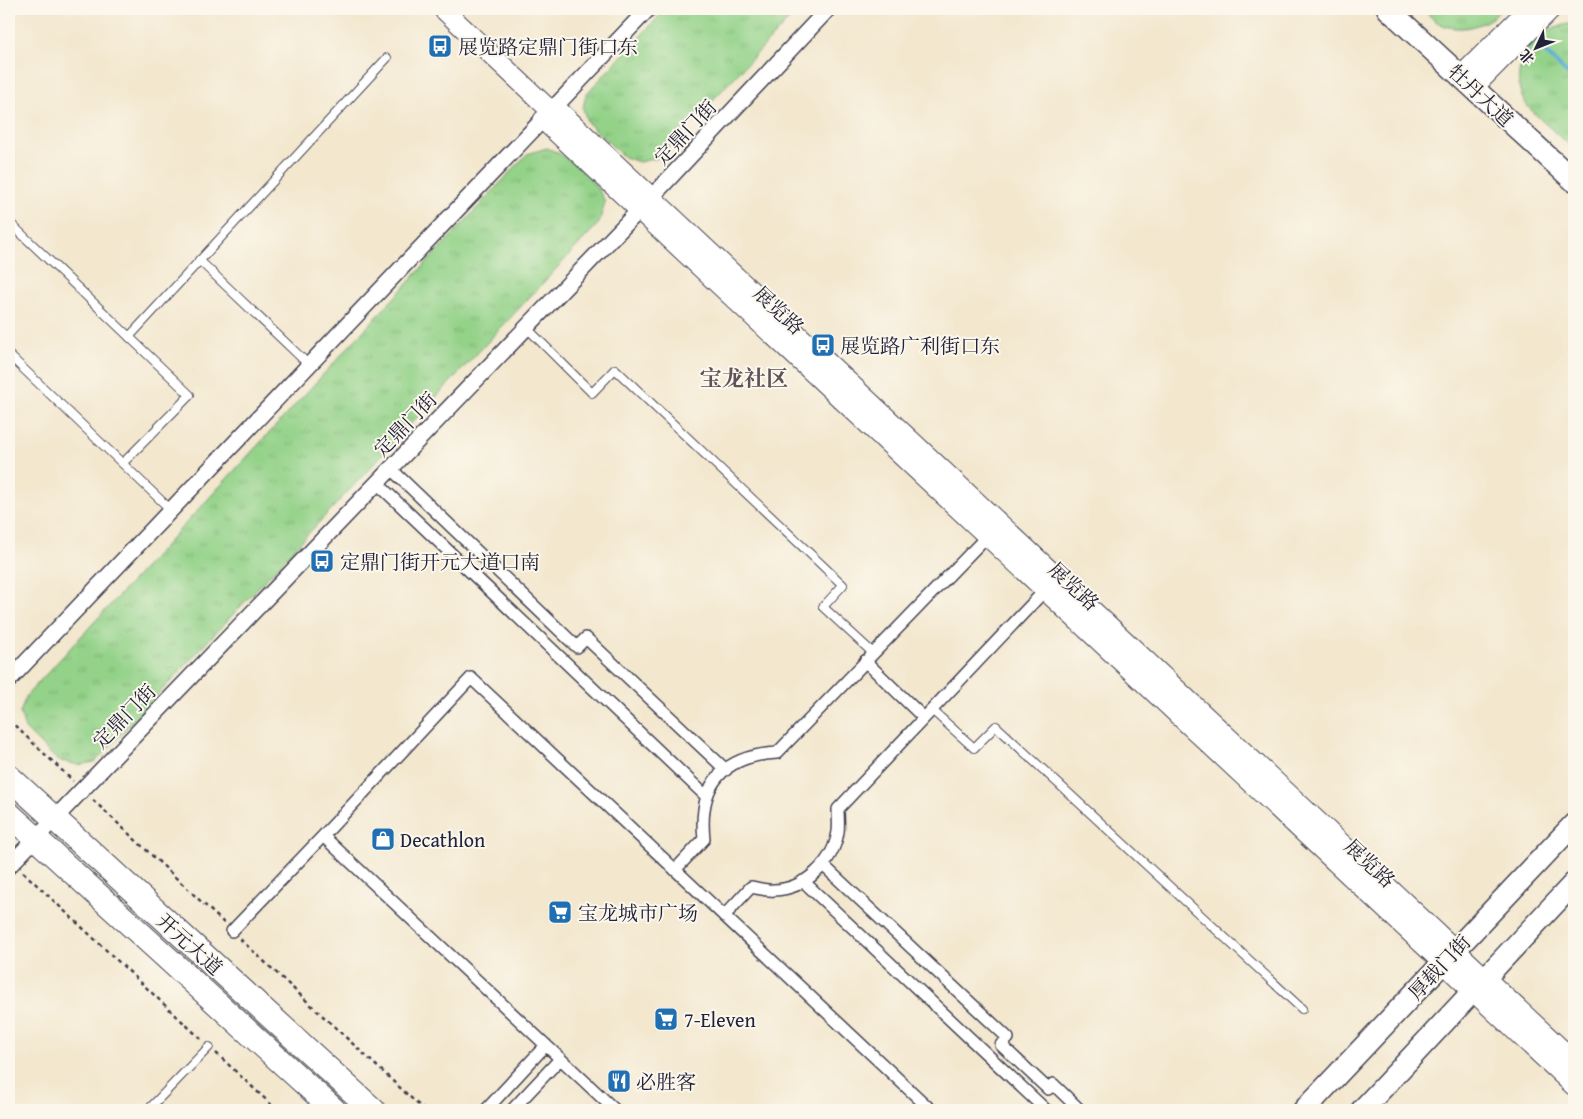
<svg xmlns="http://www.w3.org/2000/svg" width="1583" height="1119" viewBox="0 0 1583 1119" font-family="'Gentium Book Plus','Noto Serif SC',serif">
  <defs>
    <pattern id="park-tufts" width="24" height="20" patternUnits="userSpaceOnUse" patternTransform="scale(1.25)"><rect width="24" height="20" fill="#93d288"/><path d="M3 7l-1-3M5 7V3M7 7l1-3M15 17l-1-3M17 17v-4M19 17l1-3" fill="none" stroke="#7eb476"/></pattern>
  </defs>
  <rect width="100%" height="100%" fill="#fbf7ec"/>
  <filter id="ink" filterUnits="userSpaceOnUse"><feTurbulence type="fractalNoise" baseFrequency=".02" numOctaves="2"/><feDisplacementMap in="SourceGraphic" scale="10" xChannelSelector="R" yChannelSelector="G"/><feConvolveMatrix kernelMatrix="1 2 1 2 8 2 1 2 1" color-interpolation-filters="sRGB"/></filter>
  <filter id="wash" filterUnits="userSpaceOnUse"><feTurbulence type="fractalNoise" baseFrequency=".0096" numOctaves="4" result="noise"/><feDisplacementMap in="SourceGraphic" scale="20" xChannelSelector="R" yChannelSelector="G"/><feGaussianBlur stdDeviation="1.12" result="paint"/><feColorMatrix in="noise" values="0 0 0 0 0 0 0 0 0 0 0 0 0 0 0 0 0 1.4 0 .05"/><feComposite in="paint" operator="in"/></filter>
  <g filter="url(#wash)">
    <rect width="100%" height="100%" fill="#f3e7ce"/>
    <path fill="url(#park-tufts)" stroke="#5a7a62" d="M666,9H799L658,158L639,162L624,157L587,122L583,108L586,94Z
      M1423,9H1501C1489,26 1456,35 1437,22C1432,19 1427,13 1423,9Z
      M1568,24L1574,25V149C1563,139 1530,112 1524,101C1513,81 1520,52 1536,37C1545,30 1557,27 1568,24Z
      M547,148C570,157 595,179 605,202L599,223L95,762L78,765L57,760L25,729L20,713L26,696L527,154Z"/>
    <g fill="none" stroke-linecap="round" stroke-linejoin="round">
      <path stroke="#5dacd7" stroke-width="4.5" d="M1545,52L1574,80"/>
    </g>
  </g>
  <g filter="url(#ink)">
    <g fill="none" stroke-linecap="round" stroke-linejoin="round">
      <g stroke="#414051" stroke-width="10">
        <path id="service" d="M9,222L190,395L123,463
          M199,260L309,365
          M526,327L592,393L615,369L843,585L823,607L873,653
          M129,337L387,58
          M9,355L171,510
          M932,710L974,748L996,726L1302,1009
          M148,1110L209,1047"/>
      </g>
      <g stroke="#414051" stroke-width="14">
        <path id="pedestrian" d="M390,468L577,647L586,638L726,770
          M377,483L706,796
          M865,661L924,718
          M823,865L1008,1038L1001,1045L1048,1089L1053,1084L1080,1110
          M675,870L704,839C698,785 722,756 777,753L990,533
          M803,881L1046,1110
          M724,916L751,887C758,888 767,891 774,890C805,889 833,863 838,832C839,825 838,817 838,809L1049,586
          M232,931L323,836
          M486,1110L546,1045
          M512,1110L560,1059
          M615,1110L323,836L471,678L931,1110"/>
      </g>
      <g stroke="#414051" stroke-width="18">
        <path id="minor" d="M9,680L648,9
          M9,866L647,202L828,9"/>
      </g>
      <g stroke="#414051" stroke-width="21">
        <path id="tertiary" d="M443,9L551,111
          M1461,76L1528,9
          M1473,88L1551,9
          M555,107L1574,1061
          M543,120L1574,1086"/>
      </g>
      <g stroke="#414051" stroke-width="24">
        <path id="secondary" d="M1388,9L1574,181
          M1304,1110L1574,824
          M1362,1110L1574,883"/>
      </g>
      <g stroke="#414051" stroke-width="26">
        <path id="primary" d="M9,777L373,1110
          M9,814L334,1110"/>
      </g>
      <path stroke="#414051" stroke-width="2.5" stroke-dasharray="4 4" stroke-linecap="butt" d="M9,720L73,781
        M93,800L224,923
        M23,872L201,1039
        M240,939L424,1110
        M216,1053L277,1110"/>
      <use href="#service" stroke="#fff" stroke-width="8"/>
      <use href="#pedestrian" stroke="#fff" stroke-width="11"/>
      <use href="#minor" stroke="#fff" stroke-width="15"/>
      <use href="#tertiary" stroke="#fff" stroke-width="19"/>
      <use href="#secondary" stroke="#fff" stroke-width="21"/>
      <use href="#primary" stroke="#fff" stroke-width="24"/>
    </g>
  </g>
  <defs>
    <g id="bus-square" transform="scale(1.25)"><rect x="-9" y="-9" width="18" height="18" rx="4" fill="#1f6fb2" stroke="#fbf7ec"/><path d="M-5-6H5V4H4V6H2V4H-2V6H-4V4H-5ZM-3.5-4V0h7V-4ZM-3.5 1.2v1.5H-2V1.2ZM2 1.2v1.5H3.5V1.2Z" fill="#fff"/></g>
    <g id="shop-square" transform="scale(1.25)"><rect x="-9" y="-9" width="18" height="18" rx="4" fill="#1f6fb2" stroke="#fbf7ec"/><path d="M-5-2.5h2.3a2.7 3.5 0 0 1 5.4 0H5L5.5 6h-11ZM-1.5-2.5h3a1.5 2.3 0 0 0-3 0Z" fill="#fff"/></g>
    <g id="supermarket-square" transform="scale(1.25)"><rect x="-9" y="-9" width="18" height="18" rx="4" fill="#1f6fb2" stroke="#fbf7ec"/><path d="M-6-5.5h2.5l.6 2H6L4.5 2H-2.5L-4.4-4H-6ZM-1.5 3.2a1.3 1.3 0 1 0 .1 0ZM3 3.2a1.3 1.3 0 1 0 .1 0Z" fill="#fff"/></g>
    <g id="restaurant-square" transform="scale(1.25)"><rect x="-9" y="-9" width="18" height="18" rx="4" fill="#1f6fb2" stroke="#fbf7ec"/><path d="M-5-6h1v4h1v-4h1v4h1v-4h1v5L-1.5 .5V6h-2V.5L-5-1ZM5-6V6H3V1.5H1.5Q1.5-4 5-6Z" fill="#fff"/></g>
  </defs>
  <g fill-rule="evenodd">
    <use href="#bus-square" x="440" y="46"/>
    <use href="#bus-square" x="823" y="345"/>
    <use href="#bus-square" x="322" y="561"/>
    <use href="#shop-square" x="383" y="839"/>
    <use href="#supermarket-square" x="560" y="912"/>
    <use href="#supermarket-square" x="666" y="1019"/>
    <use href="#restaurant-square" x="619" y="1081"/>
  </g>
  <g text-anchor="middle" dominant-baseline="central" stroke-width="4" stroke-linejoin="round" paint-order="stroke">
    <g font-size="20" fill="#22223b" stroke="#fbf7ec" text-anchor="start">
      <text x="458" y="46">展览路定鼎门街口东</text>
      <text x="840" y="345">展览路广利街口东</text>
      <text x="340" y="561">定鼎门街开元大道口南</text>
      <text x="400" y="839">Decathlon</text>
      <text x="578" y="912">宝龙城市广场</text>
      <text x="684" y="1019">7-Eleven</text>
      <text x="636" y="1081">必胜客</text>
    </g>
    <g font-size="20" fill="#22223b" stroke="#fbf7ec">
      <text transform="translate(1481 95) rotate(43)">牡丹大道</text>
      <text transform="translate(685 132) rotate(-47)">定鼎门街</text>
      <text transform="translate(779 310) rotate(43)">展览路</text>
      <text transform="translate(405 424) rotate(-46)">定鼎门街</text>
      <text transform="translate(1074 586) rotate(43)">展览路</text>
      <text transform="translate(124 716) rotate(-46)">定鼎门街</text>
      <text transform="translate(1370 863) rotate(43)">展览路</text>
      <text transform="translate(190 944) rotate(42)">开元大道</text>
      <text transform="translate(1439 967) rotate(-47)">厚载门街</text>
    </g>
    <g font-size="22" font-weight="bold" fill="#615159" stroke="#fbf7ec">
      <text x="744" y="378">宝龙社区</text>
    </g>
  </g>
  <rect width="1583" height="1119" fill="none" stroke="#fbf7ec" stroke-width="30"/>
  <g transform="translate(1536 48) rotate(227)" stroke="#fbf7ec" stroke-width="4" paint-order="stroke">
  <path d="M0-4L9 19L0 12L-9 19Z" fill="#22223b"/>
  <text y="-8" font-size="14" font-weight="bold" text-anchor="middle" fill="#22223b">北</text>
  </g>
</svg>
